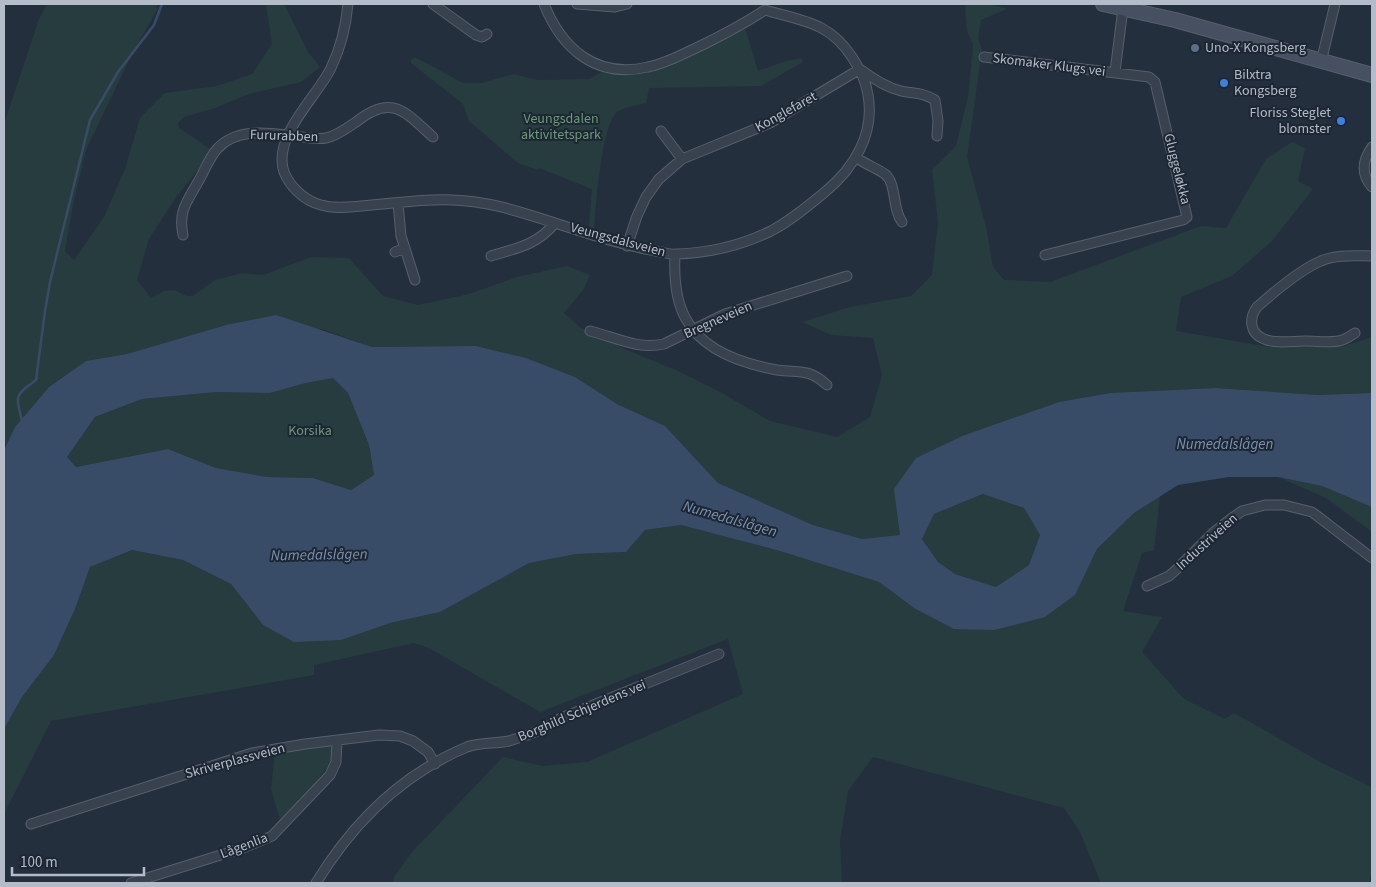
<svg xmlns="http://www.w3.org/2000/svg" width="1376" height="887" viewBox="0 0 1376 887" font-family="'Source Sans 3',sans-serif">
  <rect width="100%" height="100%" fill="#242f3e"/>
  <path fill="#263c3f" d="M47,4H156L157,10L131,56L86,150L74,200L65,251L74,260L104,217L125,169L140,118L165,93L217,86L252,74L272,44L266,4H284L308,52L320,67L301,82L249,94L215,108L184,117L178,123L179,128L210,149V155L177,196L149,239L137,280L151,298L164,291L174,290L187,296H193L215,280L242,273L263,275L311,257L349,258L383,296L418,305L469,294L517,277L567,266L590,275L583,290L564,313L581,328L627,350L676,370L722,393L770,421L837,437L870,417L882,375L873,338L831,335L802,322L850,307L911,296L932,275L938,222L932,170L956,146L968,97L973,45L967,31L965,4H988L1007,9L981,20L978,38L982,50L967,157L986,227L993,267L1004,280L1050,282L1201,226L1226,228L1266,159L1292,142L1305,148L1298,181L1313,189L1272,241L1232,276L1181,297L1176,331L1270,347L1344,346L1372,337V393L1318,395L1215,388L1110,393L1059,402L962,436L916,458L900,535L862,539L813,525L718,483L665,426L617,404L575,377L526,358L476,346L372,347L322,329L226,325L127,354L86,361L49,387L15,427L4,450V124L39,19Z
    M743,29L746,31L758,71L786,61L802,58L803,62L761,86L649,88L646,103C638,105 624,107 617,112C601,126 596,207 594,229L589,227L592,189L539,168L538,170L518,163L469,121L463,104L411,63V60L415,57L463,83H481L514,74L537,80L590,79L603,71L642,73L661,69L687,58Z
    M333,378L348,393L369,445L374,475L351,490L313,478L267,477L216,468L168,449L76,467L67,457L95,417L142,399L217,392L270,393L306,383Z
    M1278,477L1322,486L1370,506L1372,507V532L1326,498Z
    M984,494L1024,508L1040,535L1029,565L996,587L955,574L938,562L922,539L934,514Z
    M1160,496L1154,550L1142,553L1123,611L1162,617L1142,652L1184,699L1225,719L1234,713L1322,763L1372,787V871L1370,880L1372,881V883H1101L1080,832L1064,808L873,757L848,791L840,841L842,883H393L394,877L412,852L503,757L543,766L587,762L743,694L728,639L540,712L429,648L414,643L314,665V675L51,721L4,814V729L22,697L54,655L75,609L90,567L132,550L183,560L231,584L263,625L390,623L440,612L528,563L576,554L626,552L645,530L681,525L780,551L879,582L914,608L1045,617L1075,595L1097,549L1134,513Z
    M322,744L329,746C331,749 333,752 332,757C330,771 291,807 280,820L271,789L275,752Z"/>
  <path fill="#394c67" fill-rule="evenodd" d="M276,315L372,347L476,346L526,358L575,377L617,404L665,426L718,483L813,525L862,539L900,535L894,489L916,458L962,436L1059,402L1110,393L1215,388L1318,395L1372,393V507L1322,486L1278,477H1229L1178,485L1134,513L1097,549L1075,595L1045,617L994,630L954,629L914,608L879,582L780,551L681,525L645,530L626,552L576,554L529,563L440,612L390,623L341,640L294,642L263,625L231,584L183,560L132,550L90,567L75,609L54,655L22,697L4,729V450L15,427L49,387L86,361L127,354L226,325ZM333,378L348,393L369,445L374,475L351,490L313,478L267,477L216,468L168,449L76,467L67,457L95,417L142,399L217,392L270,393L306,383ZM983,494L1024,508L1040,535L1029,565L996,587L955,574L938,562L922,539L934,514Z"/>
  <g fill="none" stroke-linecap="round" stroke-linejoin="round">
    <path stroke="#394c67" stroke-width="2.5" d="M22,421C16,395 14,396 36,380L45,311L50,282L90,120L118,72L154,25L162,4"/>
    <g stroke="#565f6c" stroke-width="11">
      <path id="minor" d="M348,4C346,26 341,47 331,68C317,97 272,136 284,172C290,187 305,201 321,205C334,209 348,207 361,206C392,204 423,198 453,200C490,201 523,213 558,224C592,235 626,246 661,252C666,253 672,255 677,254C708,253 742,245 771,231C790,221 808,206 825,192C854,168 875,134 868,95C866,81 860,69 852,57C829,22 803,21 765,10C742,25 719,37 694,49C679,56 664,64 648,67C596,79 562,49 544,4
        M433,4L476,35L482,37L487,34
        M577,4L615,7L627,4
        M984,57L1149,77L1155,82L1187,217L1183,220L1045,255
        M1321,62L1335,4
        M1115,72L1123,8
        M661,131L682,159
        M1372,147C1362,161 1361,174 1372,187
        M857,158C865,164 876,168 885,174C897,184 892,209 902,222
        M398,203L401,236L415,280
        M183,235C178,211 187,202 198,182C204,172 209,158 217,149C235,129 263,132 288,135C300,136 313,140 326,138C337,136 347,128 356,122C392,93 405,112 433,137
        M627,246L637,216L646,197L659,179L682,159L770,123L860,69C873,79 885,87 901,91C914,94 922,92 935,100L938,121L937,136
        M395,252L405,248
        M675,255C674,276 675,300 686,319C703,351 744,364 777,370C800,373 808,368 827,385
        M491,256C517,248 537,245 555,223
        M590,331C615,337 637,350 664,344L725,314L847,276
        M1355,333C1352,335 1349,337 1345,339C1334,344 1319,341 1306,341C1294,341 1275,344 1264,339C1249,333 1249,318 1257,307C1274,292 1301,269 1321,261C1336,254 1356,256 1372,256
        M1147,586L1169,576L1178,568L1214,532L1228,521L1242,511L1265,505H1284L1312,512L1372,558
        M31,824L252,753L305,744L379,735L400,736L413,741L428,752L435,764
        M131,883L243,848L272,836L330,775L336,762L337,740
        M316,883C352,824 402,774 467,747C480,742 495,744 509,741C527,736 545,729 561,718L719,654"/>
    </g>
    <g stroke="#565f6c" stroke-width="16">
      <path id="secondary" d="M1103,4L1175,20L1372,75"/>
    </g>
    <use href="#minor" stroke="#38414e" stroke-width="9"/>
    <use href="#secondary" stroke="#465061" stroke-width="14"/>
  </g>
  <circle fill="#5c6f8a" stroke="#1d2633" stroke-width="2" cx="1195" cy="48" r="5"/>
  <g fill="#3f7fe0" stroke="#1d2633" stroke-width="2">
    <circle cx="1224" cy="83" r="5"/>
    <circle cx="1341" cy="121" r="5"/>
  </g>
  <g text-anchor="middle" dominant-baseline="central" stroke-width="4" stroke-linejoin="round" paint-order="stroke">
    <g font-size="14" fill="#b4bcc9" stroke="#1d2633" text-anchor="start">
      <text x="1205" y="48">Uno-X Kongsberg</text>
      <text x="1234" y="75">Bilxtra<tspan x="1234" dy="16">Kongsberg</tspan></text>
      <text x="1331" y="113" text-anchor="end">Floriss Steglet<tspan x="1331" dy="16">blomster</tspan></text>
    </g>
    <g font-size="14" fill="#b4bcc9" stroke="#1d2633">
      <text transform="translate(1049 65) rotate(7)">Skomaker Klugs vei</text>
      <text transform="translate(786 112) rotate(-29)">Konglefaret</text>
      <text transform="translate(284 136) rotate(2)">Fururabben</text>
      <text transform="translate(1177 169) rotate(76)">Gluggeløkka</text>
      <text transform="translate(618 240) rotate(15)">Veungsdalsveien</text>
      <text transform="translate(718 320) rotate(-24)">Bregneveien</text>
      <text transform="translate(1207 542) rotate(-42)">Industriveien</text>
      <text transform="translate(582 711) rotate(-23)">Borghild Schjerdens vei</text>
      <text transform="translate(235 761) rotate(-15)">Skriverplassveien</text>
      <text transform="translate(244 846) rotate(-21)">Lågenlia</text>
    </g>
    <g font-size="14" fill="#6b9a76" stroke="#1d2633">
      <text x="561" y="119">Veungsdalen<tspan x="561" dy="16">aktivitetspark</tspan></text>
      <text x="310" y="431">Korsika</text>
    </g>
    <g font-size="15" font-style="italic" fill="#7c92b1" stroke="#1d2633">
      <text x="1225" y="444">Numedalslågen</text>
      <text transform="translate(730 519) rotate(16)">Numedalslågen</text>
      <text transform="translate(319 555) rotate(-1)">Numedalslågen</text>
    </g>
  </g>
  <rect width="1376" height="887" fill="none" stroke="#b4bcc9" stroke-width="10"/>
  <path d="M12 867v8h132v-8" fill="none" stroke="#b4bcc9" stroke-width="2.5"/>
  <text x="20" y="867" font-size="15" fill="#b4bcc9" stroke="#1d2633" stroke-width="4" paint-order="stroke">100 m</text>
</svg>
